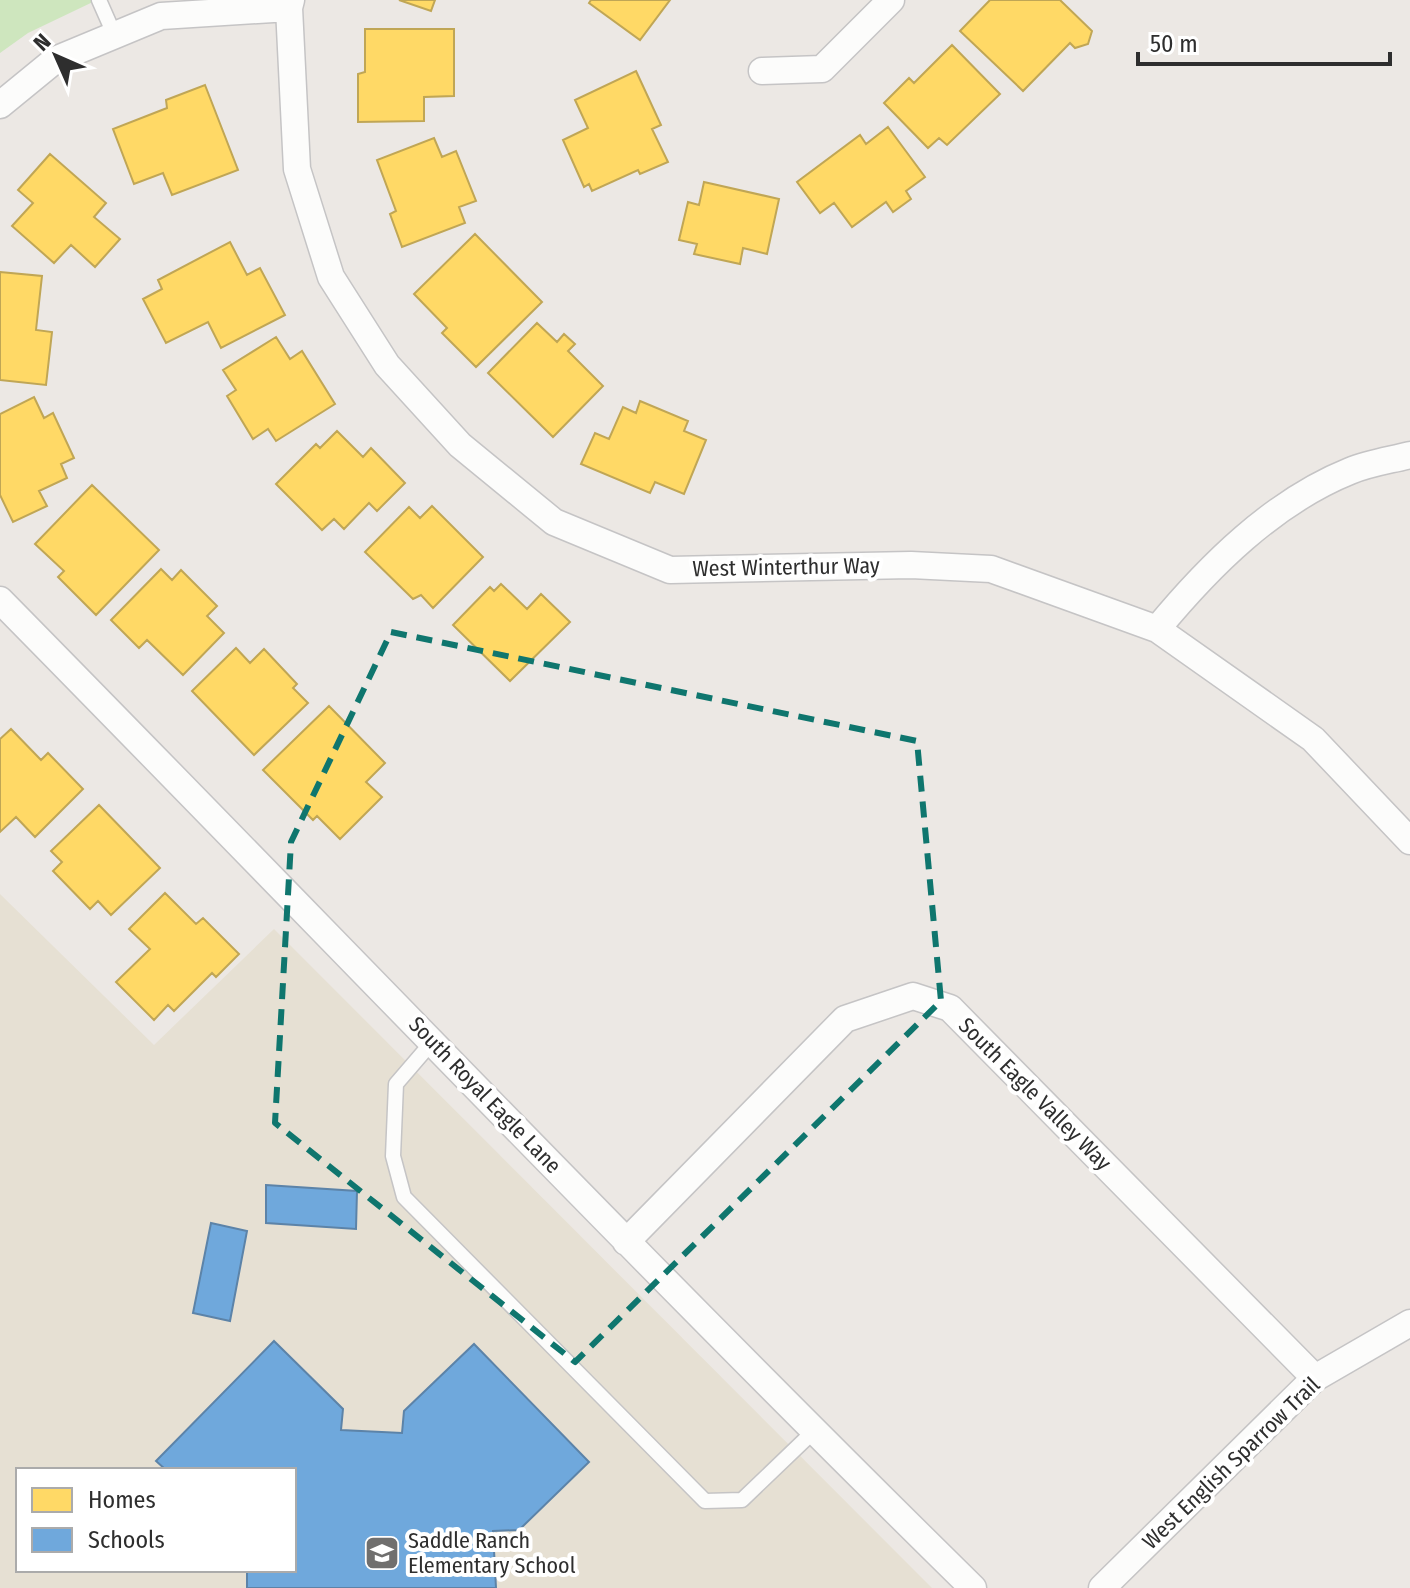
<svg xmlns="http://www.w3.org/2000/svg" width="1410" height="1588" viewBox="0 0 1410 1588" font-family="'Fira Sans Condensed',sans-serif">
  <rect width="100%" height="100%" fill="#ece8e4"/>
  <path fill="#e6e0d3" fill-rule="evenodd" d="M0,894L154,1045L274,929L932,1588H0ZM18,1470H294V1570H18Z"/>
  <path fill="#cee6be" d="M0,0H97L28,33L0,53Z"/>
  <path fill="#ffd966" stroke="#c0a655" stroke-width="2" d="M399,0H435L431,11Z
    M591,0H670L640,40L589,3Z
    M990,0H1060L1092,31L1088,44L1075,48L1070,43L1023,91L960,31Z
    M365,29H454V96L424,97V121L358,122V74L365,72Z
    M952,45L1000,94L947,145L939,138L928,148L884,103L909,78L914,83Z
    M636,71L661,125L652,129L668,162L640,174L638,170L592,191L589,184L584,187L563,140L588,128L575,100Z
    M205,85L238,170L172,195L163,173L134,184L113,129L167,108L166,100Z
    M888,127L925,177L906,191L911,199L893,212L886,202L852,227L834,203L820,213L797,182L860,135L866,144Z
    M434,138L442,157L456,151L476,201L459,207L465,223L402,247L390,214L396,211L377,160Z
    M50,154L106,203L94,217L120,239L95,267L71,245L54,263L12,226L33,203L18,190Z
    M704,182L779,199L767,254L743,248L740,264L694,254L697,244L679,240L688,202L699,205Z
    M475,234L542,302L476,367L442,333L447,328L414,294Z
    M230,242L247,275L260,268L285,315L221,348L208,322L166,343L143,299L162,289L158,280Z
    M0,272L42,276L36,330L52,332L46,385L0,380Z
    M537,323L557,342L564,334L575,344L568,351L603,386L553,437L488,373Z
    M276,337L290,359L302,351L335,404L276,441L268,429L253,439L227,396L236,390L223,370Z
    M34,397L44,418L53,413L74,458L61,464L67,478L39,491L47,506L13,522L0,495V414Z
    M640,401L688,421L684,431L706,440L684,494L655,482L650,493L581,464L595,433L609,439L623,407L636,413Z
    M337,431L363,457L371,448L405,483L377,511L369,503L344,529L334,519L322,530L276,484L316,444L320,448Z
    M92,485L159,550L96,615L58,577L64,571L35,544Z
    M432,506L483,557L433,608L421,595L413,599L365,552L409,507L420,518Z
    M161,569L172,580L181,570L217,606L207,616L224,633L183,675L147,640L139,648L111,620Z
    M501,584L527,609L541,594L570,622L510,681L453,625L490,587L494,591Z
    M236,648L250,663L264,649L297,684L293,688L308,703L254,755L192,691Z
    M329,706L385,763L366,782L382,797L340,839L317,816L313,820L263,770Z
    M11,729L41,760L48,753L83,789L35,837L16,817L0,832V739Z
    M99,805L160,868L111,915L98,901L90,909L53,871L62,862L51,851Z
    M165,893L196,924L203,918L239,954L216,977L212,973L174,1011L168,1005L154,1020L116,982L150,949L129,929Z"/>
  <path fill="#6fa8dc" stroke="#5c83a8" stroke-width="2" d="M266,1185L357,1191L356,1229L266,1223Z
    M211,1223L247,1231L230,1321L193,1313Z
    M274,1341L343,1409L341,1430L402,1433L404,1411L474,1344L589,1462L519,1530L493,1531L496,1588H247V1570H294V1470H166L156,1461Z"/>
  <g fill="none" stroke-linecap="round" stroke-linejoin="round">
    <g stroke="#c5c4c5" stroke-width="17">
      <path id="lane" d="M99,0L114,34
        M433,1041L396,1084L393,1156L404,1197L705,1501L742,1500L814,1431"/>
    </g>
    <g stroke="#c5c4c5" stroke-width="29">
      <path id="street" d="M291,0L289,8L297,169L331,277L387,365L460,445L554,522L670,570L911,565L991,569L1157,629L1313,739L1410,841
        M762,71L822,69L891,0
        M0,105L55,60L161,16L289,8
        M0,600C324,929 643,1264 973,1588
        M1157,629C1209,566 1273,502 1350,471C1369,463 1391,460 1410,455
        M626,1242L845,1019L913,996L950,1008L1315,1378
        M1102,1588L1315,1378L1410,1323"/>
    </g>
    <use href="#lane" stroke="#fcfcfb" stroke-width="14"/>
    <use href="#street" stroke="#fcfcfb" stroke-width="26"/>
  </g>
  <path fill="none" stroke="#0f766e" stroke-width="6" stroke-dasharray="16 10" stroke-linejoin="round" d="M391,632L917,741L941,1001L575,1362L275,1123L291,842Z"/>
  <defs>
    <g id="school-square" transform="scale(1.8)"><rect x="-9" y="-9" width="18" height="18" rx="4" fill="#706f6e" stroke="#fff"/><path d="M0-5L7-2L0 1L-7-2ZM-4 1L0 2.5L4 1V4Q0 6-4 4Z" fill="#fff"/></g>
  </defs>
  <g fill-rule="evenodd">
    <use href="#school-square" x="382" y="1553"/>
  </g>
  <g text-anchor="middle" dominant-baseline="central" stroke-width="8" stroke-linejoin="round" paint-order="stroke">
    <g font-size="22" fill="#2e2e2e" stroke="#fff">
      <text transform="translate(786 567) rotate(-1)">West Winterthur Way</text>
      <text transform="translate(1035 1094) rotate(45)">South Eagle Valley Way</text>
      <text transform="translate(485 1095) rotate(46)">South Royal Eagle Lane</text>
      <text transform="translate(1231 1463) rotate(-44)">West English Sparrow Trail</text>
    </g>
    <g font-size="22" fill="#2e2e2e" stroke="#fff" text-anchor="start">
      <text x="408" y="1540">Saddle Ranch<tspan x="408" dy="25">Elementary School</tspan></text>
    </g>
  </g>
  <rect x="16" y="1468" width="280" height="104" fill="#ffffff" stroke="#ababab" stroke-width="2"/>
  <rect x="32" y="1488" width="40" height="24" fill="#ffd966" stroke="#ababab" stroke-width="2"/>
  <text x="88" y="1508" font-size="24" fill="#2e2e2e">Homes</text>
  <rect x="32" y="1528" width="40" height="24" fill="#6fa8dc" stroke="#ababab" stroke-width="2"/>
  <text x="88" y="1548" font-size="24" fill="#2e2e2e">Schools</text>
  <g transform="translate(56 56) rotate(315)" stroke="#ffffff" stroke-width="6" paint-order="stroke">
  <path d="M0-6L14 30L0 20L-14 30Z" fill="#2e2e2e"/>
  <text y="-12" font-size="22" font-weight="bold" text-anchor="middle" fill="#2e2e2e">N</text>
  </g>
  <path d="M1138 52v12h252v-12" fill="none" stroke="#2e2e2e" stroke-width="4"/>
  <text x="1150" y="52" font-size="24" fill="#2e2e2e" stroke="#ffffff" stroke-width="6" paint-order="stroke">50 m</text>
</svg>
